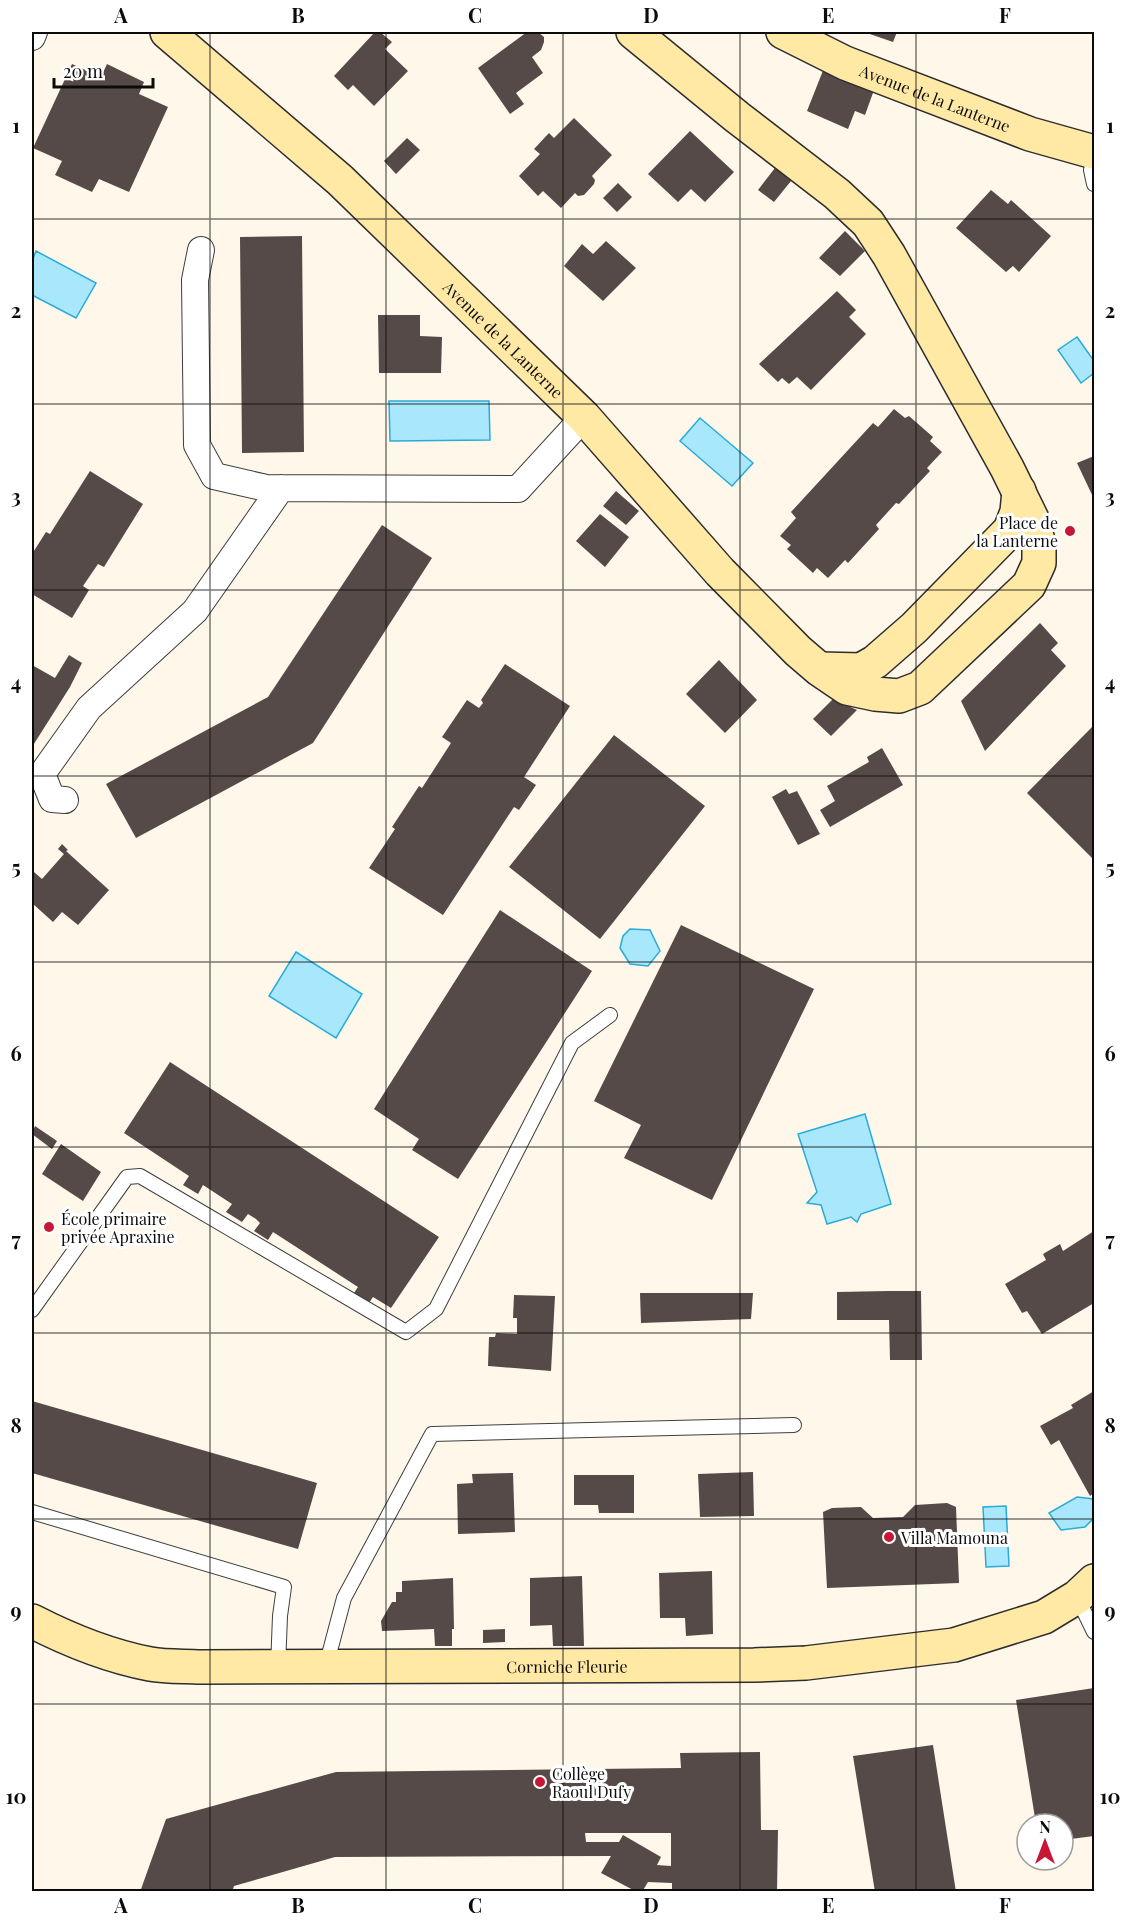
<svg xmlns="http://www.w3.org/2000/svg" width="1126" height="1923" viewBox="0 0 1126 1923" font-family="'Playfair Display',serif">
  <rect width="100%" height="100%" fill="#fff8ea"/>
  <path fill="#a9e8fc" stroke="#29abda" stroke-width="1.5" d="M36,251L96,283L76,318L32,295V261Z
    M1077,337L1094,361V373L1081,383L1058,350Z
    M389,401H489L490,440L390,441Z
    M700,418L753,463L732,486L680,441Z
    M630,929L650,930L660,951L648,966L630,964L620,948L623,936Z
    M296,952L362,994L336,1038L269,996Z
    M865,1114L891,1204L861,1214L857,1222L851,1217L827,1224L821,1205L807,1203L817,1192L798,1134Z
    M1077,1497L1094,1499V1518L1085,1527L1061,1530L1049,1513Z
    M1006,1506L1009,1566L986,1567L983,1507Z"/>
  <path fill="#554a47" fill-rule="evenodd" d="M375,32H380L392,42L385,49L408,71L374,106L353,85L348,90L334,76Z
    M527,32H538L544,37V42L541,50L532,57L543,73L516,93L524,104L510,114L478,68Z
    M864,32H897L893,42Z
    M72,64L101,77L107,64L144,82L139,94L168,107L129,192L99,179L92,192L55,175L62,161L33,148Z
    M824,68L874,90L865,115L855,111L848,129L807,111Z
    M574,118L612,155L592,176L595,180L594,184L584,195L578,196L575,193L561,208L543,191L538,196L519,176L540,154L534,149L549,133L554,138Z
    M690,131L734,172L705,202L691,189L678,202L648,174Z
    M407,138L420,150L396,174L384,161Z
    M775,168L791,181L774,202L758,190Z
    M618,183L632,197L617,212L603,198Z
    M991,190L1008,204L1011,200L1051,236L1019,272L1013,266L1006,272L956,228Z
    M845,231L865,251L840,276L819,258Z
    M302,236L304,452L242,453L240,237Z
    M606,241L636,268L603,301L564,266L582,244L593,254Z
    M837,291L856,310L849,317L866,334L811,390L797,377L789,384L782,378L778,382L759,364Z
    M378,315H420V336L442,337L441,373H379Z
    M894,409L905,418L909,416L933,437L930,441L942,452L927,468L930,471L899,504L896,503L876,525L879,529L848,563L845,560L828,578L817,568L813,573L787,549L791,545L780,536L796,518L791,512L873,423L878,427Z
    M1094,456V499L1077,463Z
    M90,471L143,504L104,567L98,564L83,586L89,590L72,618L32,594V554L46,532L50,534Z
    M616,491L639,511L626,525L603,506Z
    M600,514L629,537L605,567L576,541Z
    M382,525L432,558L313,743L136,838L106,784L268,697Z
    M1040,623L1058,643L1051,650L1066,666L985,751L961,701Z
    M69,655L82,663L70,687L32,747V665L55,678Z
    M719,660L757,700L725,733L686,694Z
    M505,664L570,706L524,777L536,785L519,810L514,807L443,915L369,868L395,829L392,827L419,786L422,788L451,743L442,737L467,700L479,708L483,703L481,700Z
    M833,699L857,710L831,736L813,719Z
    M1094,725V860L1027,793Z
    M614,735L705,806L600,939L509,867Z
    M882,748L903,785L830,827L820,810L835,801L827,786L869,762L867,757Z
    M786,789L789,794L797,791L820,834L798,845L772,797Z
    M62,844L68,850L66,851L109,890L78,925L62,912L53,922L32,903V891L33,889L32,888V875L34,872L42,879L64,854L58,849Z
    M500,910L592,971L458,1179L412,1150L419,1139L374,1109Z
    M681,925L814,989L712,1200L624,1158L641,1125L594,1101Z
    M170,1062L439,1237L391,1308L373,1297L367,1306L352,1296L358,1287L273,1232L268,1240L254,1231L260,1223L256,1219L248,1214L242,1222L226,1212L232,1204L203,1185L198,1194L183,1185L189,1176L124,1133Z
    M35,1126L57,1141L52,1149L32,1134Z
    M61,1144L101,1172L83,1201L42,1174Z
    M1094,1231V1303L1042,1334L1027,1311L1022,1313L1005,1284L1046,1260L1043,1254L1060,1244L1063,1251Z
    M888,1291H921L922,1360H890L889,1320H837V1292Z
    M640,1293H753L751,1319L641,1323Z
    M514,1295L555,1296L551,1371L488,1366L489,1337H495L496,1333L517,1334V1318H513Z
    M1094,1391V1493L1090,1496L1059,1440L1051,1445L1040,1426L1073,1408L1071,1405Z
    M32,1401L317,1483L298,1549L32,1473Z
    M753,1472L754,1516L700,1517L698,1474Z
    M513,1473L515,1532L458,1534L457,1484L473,1483L472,1474Z
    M574,1475H634V1513H599L598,1505H574Z
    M947,1503L956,1507L959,1583L827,1588L823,1512L832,1508L861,1507L873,1518L903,1517L915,1505Z
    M712,1571L713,1634L686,1636L685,1618H660L659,1573Z
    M582,1576L584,1646H553L552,1625L530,1626V1578Z
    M453,1578L454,1629H452V1646H435L434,1629L382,1631L381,1621L392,1602H396V1592H402V1581Z
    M505,1629V1642L483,1643V1630Z
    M1094,1688V1836L1063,1840V1824H1036L1016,1700Z
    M933,1745L956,1892H875L853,1756Z
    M760,1752L761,1830H778L777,1892H672V1883L648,1882L642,1892H637L601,1873L611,1856L335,1857L234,1886L232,1892H140L166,1819L336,1772L681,1768L680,1753ZM585,1833H671V1866L657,1865L661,1857L623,1835L619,1842H586Z"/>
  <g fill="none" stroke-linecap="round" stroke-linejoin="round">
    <g stroke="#3e3e3e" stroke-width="16">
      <path id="lane" d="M1094,158L1091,170L1094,184
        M32,1310L127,1177L140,1176L406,1332L436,1309L572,1043L610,1015
        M32,1512L284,1587L280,1616L278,1667
        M1077,1597L1094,1632
        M326,1666L344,1598L432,1434L794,1425"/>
    </g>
    <g stroke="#3e3e3e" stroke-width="28">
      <path id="street" d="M32,37L34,32
        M201,250L195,280L197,445L214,476L266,488L518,489L584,417
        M65,800L52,799L42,774L89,708L195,611L281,488"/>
    </g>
    <g stroke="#2d2d2d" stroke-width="36">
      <g id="secondary">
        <path id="s1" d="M167,32L340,180L584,417L720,572L798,651L819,669L847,688L875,694L899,696L920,688L1029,585L1039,563V544L1032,519L1007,468L889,255L868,223L837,194L737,117L633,32"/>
        <path id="s2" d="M783,32L845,63L1030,134L1094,152"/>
        <path d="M820,669L861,670L875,662L914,628L1010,530L1017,512L1019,491"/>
        <path id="s3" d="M32,1621C69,1640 108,1656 150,1664C166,1667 184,1666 201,1667L754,1665L806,1663L954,1645L1044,1617L1077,1597L1094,1581"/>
      </g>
    </g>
    <use href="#lane" stroke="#fff" stroke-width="14"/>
    <use href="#street" stroke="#fff" stroke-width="26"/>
    <use href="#secondary" stroke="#ffe9a5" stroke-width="33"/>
  </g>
  <path fill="none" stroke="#0b0b0b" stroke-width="1.5" stroke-opacity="0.55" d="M210,32V1892M386,32V1892M563,32V1892M740,32V1892M916,32V1892M32,219H1094M32,404H1094M32,590H1094M32,776H1094M32,962H1094M32,1147H1094M32,1333H1094M32,1519H1094M32,1704H1094"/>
  <g fill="#c71737" stroke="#fff" stroke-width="2">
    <circle cx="1070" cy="531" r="6"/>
    <circle cx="49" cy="1227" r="6"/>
    <circle cx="889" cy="1537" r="6"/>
    <circle cx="540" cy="1782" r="6"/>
  </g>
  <g text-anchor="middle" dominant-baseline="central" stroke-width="6" stroke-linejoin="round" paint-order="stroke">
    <g font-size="16" fill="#0b0b0b" stroke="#fff">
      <text stroke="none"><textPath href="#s2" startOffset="166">Avenue de la Lanterne</textPath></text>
      <text stroke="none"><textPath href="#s1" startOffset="456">Avenue de la Lanterne</textPath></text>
      <text stroke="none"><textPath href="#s3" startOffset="543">Corniche Fleurie</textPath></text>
    </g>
    <g font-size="16" fill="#0b0b0b" stroke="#fff" text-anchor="start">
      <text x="1058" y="522" text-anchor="end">Place de<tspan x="1058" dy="18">la Lanterne</tspan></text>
      <text x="61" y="1218">École primaire<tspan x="61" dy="18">privée Apraxine</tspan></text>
      <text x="901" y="1537">Villa Mamouna</text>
      <text x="552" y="1773">Collège<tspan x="552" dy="18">Raoul Dufy</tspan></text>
    </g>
  </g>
  <rect width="1126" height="1923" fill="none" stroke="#ffffff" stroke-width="66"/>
  <g transform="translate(1045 1842)"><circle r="28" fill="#ffffff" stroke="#9d9d9d" stroke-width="1.5"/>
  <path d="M0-4.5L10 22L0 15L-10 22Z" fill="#c71737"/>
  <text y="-9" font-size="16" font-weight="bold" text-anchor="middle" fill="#0b0b0b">N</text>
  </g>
  <path d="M54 78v9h99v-9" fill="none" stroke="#0b0b0b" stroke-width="3"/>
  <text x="63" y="78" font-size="18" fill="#0b0b0b" stroke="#ffffff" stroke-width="4.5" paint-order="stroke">20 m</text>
  <rect x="33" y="33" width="1060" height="1857" fill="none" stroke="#0b0b0b" stroke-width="2"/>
  <g font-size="20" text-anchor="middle" font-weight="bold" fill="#0b0b0b">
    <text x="121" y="23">A</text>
    <text x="298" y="23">B</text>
    <text x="475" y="23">C</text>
    <text x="651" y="23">D</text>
    <text x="828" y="23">E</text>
    <text x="1005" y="23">F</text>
    <text x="16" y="133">1</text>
    <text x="1110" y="133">1</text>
    <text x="16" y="318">2</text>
    <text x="1110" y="318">2</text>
    <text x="16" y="504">3</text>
    <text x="1110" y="504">3</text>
    <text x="16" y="690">4</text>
    <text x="1110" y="690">4</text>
    <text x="16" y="875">5</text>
    <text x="1110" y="875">5</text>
    <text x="16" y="1061">6</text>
    <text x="1110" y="1061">6</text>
    <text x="16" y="1247">7</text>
    <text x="1110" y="1247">7</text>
    <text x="16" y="1433">8</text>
    <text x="1110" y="1433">8</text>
    <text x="16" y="1618">9</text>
    <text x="1110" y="1618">9</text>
    <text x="16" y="1804">10</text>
    <text x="1110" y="1804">10</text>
    <text x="121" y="1913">A</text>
    <text x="298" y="1913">B</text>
    <text x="475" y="1913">C</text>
    <text x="651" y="1913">D</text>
    <text x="828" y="1913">E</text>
    <text x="1005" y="1913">F</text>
  </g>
</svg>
